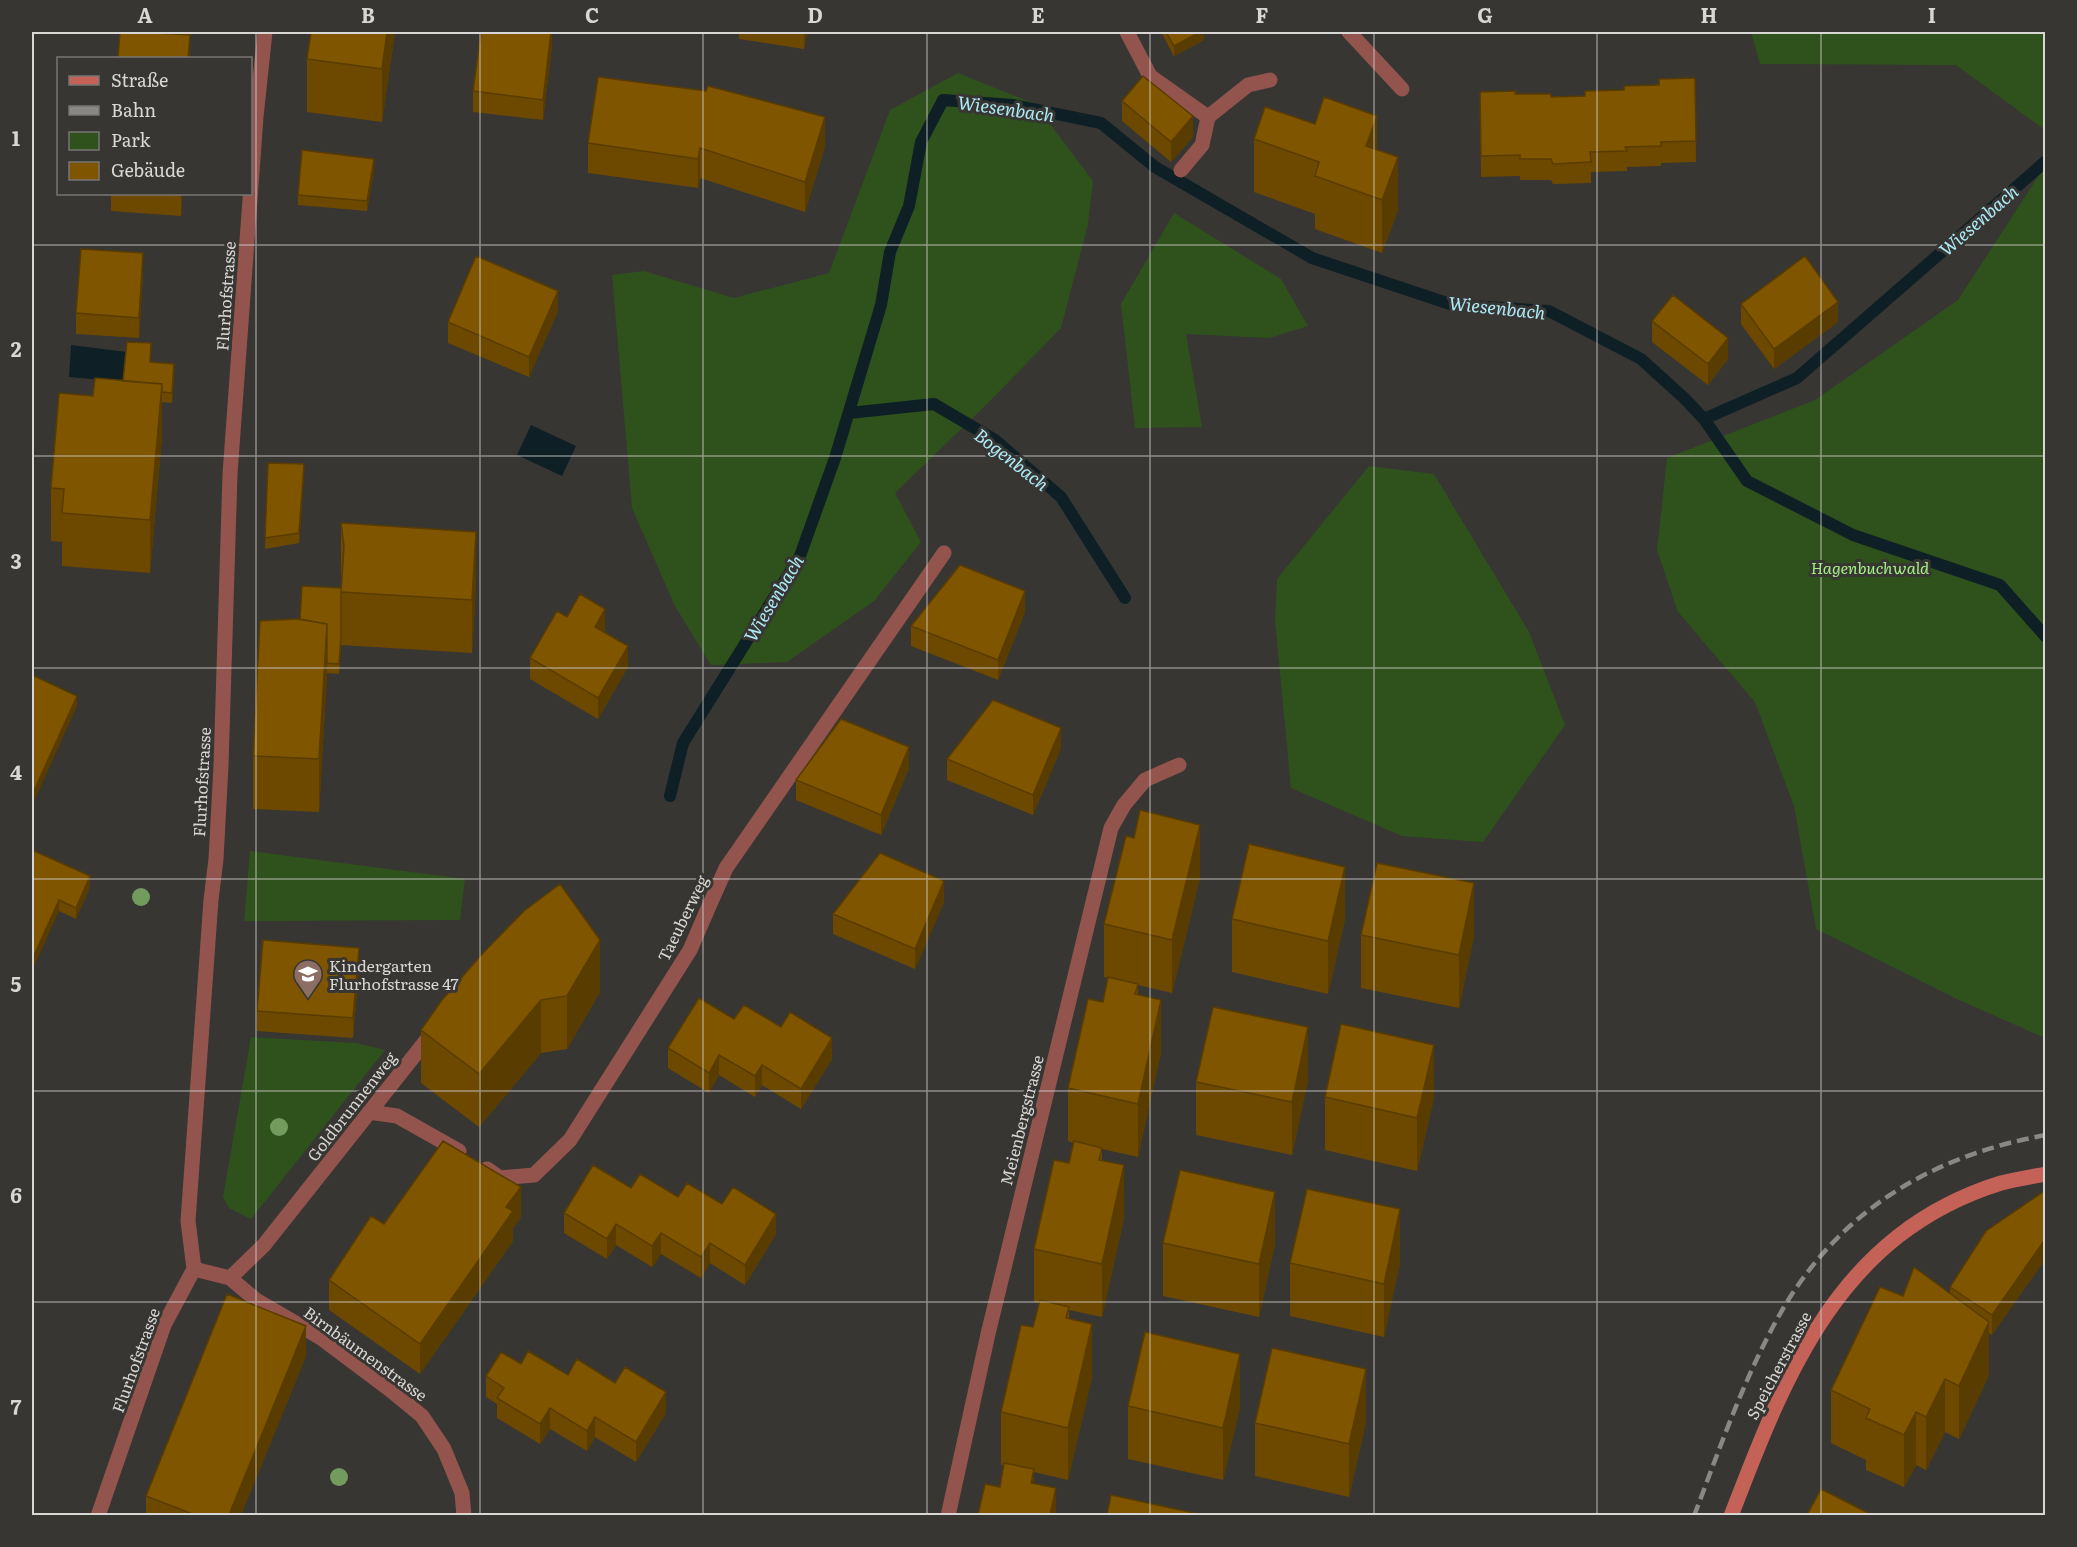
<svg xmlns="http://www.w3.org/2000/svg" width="2077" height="1547" viewBox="0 0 2077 1547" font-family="Literata,serif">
  <rect width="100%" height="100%" fill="#373633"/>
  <path fill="#2f521c" d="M1751,32H2045V130L1956,65L1760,64Z
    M958,73L1035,104L1093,181L1088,224L1061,328L987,404L895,493L921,542L874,601L787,662L711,665L675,606L632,508L612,275L644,271L734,298L829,273L890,110Z
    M2045,166L2046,1038H2045L1957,999L1816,929L1794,806L1755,702L1678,612L1657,550L1667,458L1815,400L1958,300Z
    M1174,213L1281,279L1308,326L1269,338L1186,334L1202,427L1135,428L1121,304Z
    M1369,466L1434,474L1529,632L1565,725L1483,842L1402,836L1291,788L1275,621L1277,579Z
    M250,851L465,879L460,920L244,921Z
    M251,1037L357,1043L385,1050L251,1219L229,1208L223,1197Z"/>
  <path fill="#0e2025" d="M71,345L127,352L124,382L69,377Z
    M531,425L576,446L562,476L517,455Z"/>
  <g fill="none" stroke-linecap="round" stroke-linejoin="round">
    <path stroke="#0e2025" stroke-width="12" d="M849,413L934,404L995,440L1061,497L1125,598
      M1704,419L1797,378L2046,161
      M670,796L683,743L800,556L835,458L881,305L890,252L909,206L921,142L943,100L1013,105L1101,123L1155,167L1312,258L1453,305L1549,311L1641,359L1684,398L1704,419L1747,481L1853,535L2000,585L2046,637"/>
    <path stroke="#93544d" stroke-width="15" d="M1349,32L1402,89
      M1208,117L1248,85L1270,80
      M706,913L726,868L944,553"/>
    <path stroke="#93544d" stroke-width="15" d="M1127,32L1150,76L1208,117L1202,145L1181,170
      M369,1112L397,1116L459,1151
      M487,1169L500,1178L534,1175L570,1140L690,950L706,913
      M194,1269L230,1278L256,1300L321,1338L389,1389L422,1416L444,1449L462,1493L464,1516
      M230,1278L264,1245L433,1032
      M948,1516L988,1334L1111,828L1124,805L1145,780L1179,765"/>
    <path stroke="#93544d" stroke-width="15" d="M98,1516L164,1325L194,1269L188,1221L211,900L216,859L221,766L230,474L256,117L265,32"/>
    <path stroke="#c46258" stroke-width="15" d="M1731,1516C1786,1372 1840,1233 2001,1183C2015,1179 2031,1177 2046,1174"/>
    <path stroke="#898885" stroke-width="4.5" stroke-dasharray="12 6" stroke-linecap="butt" d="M1694,1516C1721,1445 1746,1372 1784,1307C1843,1208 1935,1155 2046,1135"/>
  </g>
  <g fill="#739b5e">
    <circle cx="141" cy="897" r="9"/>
    <circle cx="279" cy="1127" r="9"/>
    <circle cx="339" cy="1477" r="9"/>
  </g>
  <path fill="#6d4900" d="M311,32H395L382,122L307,112V59Z
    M552,32V45L543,120L473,112V91Z
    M739,32H807L804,49L739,39Z
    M1161,32H1204V40L1174,56Z
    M1695,78L1696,162L1661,163V166L1627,167V171L1591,172V183L1553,184L1551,180H1520V176L1481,177L1480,92L1551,97L1585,96Z
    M1122,101L1193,137L1171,162L1122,121Z
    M1254,139L1377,150L1398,210L1382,253L1315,229V214L1254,192Z
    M588,143L825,147L805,212L700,178L698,188L588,173Z
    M374,169L367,211L298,205V195Z
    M111,194H182L181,216L111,211Z
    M143,273L139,338L76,334V313Z
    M1741,304L1838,322L1774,369L1741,324Z
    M558,311L529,377L448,343V322Z
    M1652,321L1728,359L1708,385L1652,342Z
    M151,362L174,374L172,403L162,402V437L150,573L62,566V542L51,541V488L93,396L123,381Z
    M268,463L304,474L299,543L265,549Z
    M341,523L476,585L472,653L341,645L339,674L327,673L319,812L253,809V756L300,619L341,588Z
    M1025,612L998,680L911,646V626Z
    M567,617L605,630L604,632L628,667L598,719L530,679V658Z
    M1061,748L1033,815L947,780V759Z
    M909,768L881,835L796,800V780Z
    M32,850L90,887L76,919L59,911Z
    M1200,878L1172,993L1138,985V994L1161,1052L1138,1157L1102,1149V1161L1124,1218L1102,1317L1069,1310V1318L1092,1377L1068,1480L1034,1472V1484L1056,1515L1000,1487L1004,1465H1001V1412L1033,1327L1039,1303L1034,1302V1249L1069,1163L1074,1143L1068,1141V1088L1103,1002L1108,978L1104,977V924Z
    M944,902L915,969L833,934V914Z
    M1232,919H1345L1328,994L1232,972Z
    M1361,935L1474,936L1459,1008L1361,988Z
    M359,968L353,1038L257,1031V1011Z
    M600,992L567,1049L541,1053L479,1127L421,1083V1030L442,1000Z
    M734,1019L781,1027L832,1059L801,1109L762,1085L755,1097L719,1075L709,1093L668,1068V1048Z
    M1308,1080L1292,1155L1196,1135V1082Z
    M1325,1097L1434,1098L1417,1171L1325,1150Z
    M2046,1194V1258L1992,1335L1989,1333V1375L1959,1439L1945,1432L1926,1470L1916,1465L1904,1487L1866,1470V1460L1831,1443V1390L1903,1296L1950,1293V1287Z
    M678,1197L722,1204L776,1234L745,1285L710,1263L701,1278L661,1254L652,1267L616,1245L607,1259L564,1233V1213Z
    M521,1217L513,1228V1241L420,1374L329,1310V1280L384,1224Z
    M1163,1243L1275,1244L1259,1317L1163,1296Z
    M1400,1262L1384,1337L1290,1316V1263Z
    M306,1356L241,1515H146V1496Z
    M521,1364L568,1375L615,1383L666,1413L636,1462L595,1437L587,1451L550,1429L540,1444L497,1418V1404L486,1397V1376Z
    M1128,1406L1240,1407L1223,1480L1128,1459Z
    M1366,1422L1349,1497L1255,1476V1423Z"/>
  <path fill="#593c00" d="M387,32H395L382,122V69Z
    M551,32H552V45L543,120V100Z
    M804,32H807L804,49Z
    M1200,32H1204V40L1174,56V46Z
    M190,35V58H188Z
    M1193,116V137L1171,162V142Z
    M1377,116V169L1366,146Z
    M825,117V147L805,212V182Z
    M700,148V178L698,188V159Z
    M1398,157V210L1382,253V200Z
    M374,159V169L367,211V201Z
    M181,194H182L181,216Z
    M143,253V273L139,338V318Z
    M558,291V311L529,377V357Z
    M1838,302V322L1774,369V349Z
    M1728,338V359L1708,385V364Z
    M174,364V374L172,403V393Z
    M162,384V437L150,573V520Z
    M304,464V474L299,543V533Z
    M476,532V585L472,653V600Z
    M1025,591V612L998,680V660Z
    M605,609V630L595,647V627Z
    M327,624V677L319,812V759Z
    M628,646V667L598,719V698Z
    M77,696V706L32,806V795Z
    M1061,728V748L1033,815V795Z
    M909,747V768L881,835V815Z
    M1200,825V878L1172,993V940Z
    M1345,867V919L1328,994V941Z
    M90,876V887L76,919V908Z
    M944,881V902L915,969V949Z
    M1474,883V936L1459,1008V955Z
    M59,900V911L32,971V960Z
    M600,940V992L567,1049V996Z
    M359,948V968L353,1038V1018Z
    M541,1000V1053L479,1127V1074Z
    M1161,1000V1052L1138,1157V1104Z
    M1308,1027V1080L1292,1155V1102Z
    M832,1038V1059L801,1109V1089Z
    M1434,1045V1098L1417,1171V1118Z
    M719,1055V1075L709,1093V1073Z
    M762,1065V1085L755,1097V1076Z
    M1124,1165V1218L1102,1317V1264Z
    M521,1187V1217L513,1228V1241L420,1374V1344L506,1207Z
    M1275,1192V1244L1259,1317V1264Z
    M1400,1209V1262L1384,1337V1284Z
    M776,1214V1234L745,1285V1265Z
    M616,1224V1245L607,1259V1239Z
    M661,1233V1254L652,1267V1246Z
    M2046,1238V1258L1992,1335V1315Z
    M710,1243V1263L701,1278V1257Z
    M1989,1322V1375L1959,1439V1386Z
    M1092,1324V1377L1068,1480V1428Z
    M306,1326V1356L241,1515H229Z
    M1240,1354V1407L1223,1480V1428Z
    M1366,1369V1422L1349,1497V1444Z
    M1945,1379V1432L1926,1470V1417Z
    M666,1392V1413L636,1462V1442Z
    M550,1408V1429L540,1444V1424Z
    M1916,1412V1465L1904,1487V1435Z
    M595,1417V1437L587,1451V1431Z
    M1034,1469V1515L1031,1483Z
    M1056,1488V1515H1050Z"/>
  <path fill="#7f5500" stroke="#593c00" stroke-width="1.5" d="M120,32H138L190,35L188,58H118Z
    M311,32H387L382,69L307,59Z
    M481,32H551L543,100L473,91Z
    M1166,32H1200L1174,46Z
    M1143,76L1193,116L1171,142L1122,101Z
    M598,77L706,91L708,86L825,117L805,182L700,148L698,159L588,143Z
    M1695,78L1696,141L1661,142V146L1625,147L1627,151L1590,152L1591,162L1553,164L1551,159H1520V155L1481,156L1480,92L1516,91L1515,94H1551V97L1585,96V91L1624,90V86L1659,85V79Z
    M1324,97L1377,116L1366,146L1398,157L1382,200L1315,176L1319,162L1254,139L1265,107L1315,124Z
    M302,150L374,159L367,201L298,195Z
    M81,249L143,253L139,318L76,313Z
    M476,256L558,291L529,357L448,322Z
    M1805,256L1838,302L1774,349L1741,304Z
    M1673,295L1728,338L1708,364L1652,321Z
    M127,342L151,343L150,362L174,364L172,393L162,392V384L123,381Z
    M95,378L162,384L150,520L62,513L64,489L51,488L59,393L93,396Z
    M268,463L304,464L299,533L265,538Z
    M341,523L476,532L472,600L341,592L344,546Z
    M960,565L1025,591L998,660L911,626Z
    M302,586L341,588V637L339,664L327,663V624L300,619Z
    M580,594L605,609L595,627L628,646L598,698L530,658L557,611L567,617Z
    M297,619L327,624L319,759L253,756L260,621Z
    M32,675L77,696L32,795Z
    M993,700L1061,728L1033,795L947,759Z
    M841,719L909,747L881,815L796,780Z
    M1140,810L1200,825L1172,940L1104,924L1126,836L1134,838Z
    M1249,844L1345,867L1328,941L1232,919Z
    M32,850L90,876L76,908L59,900L32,960Z
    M880,853L944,881L915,949L833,914Z
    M1377,863L1474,883L1459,955L1361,935Z
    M560,884L600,940L567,996L541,1000L479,1074L421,1030L442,1000L484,952L524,911Z
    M263,940L359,948L353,1018L257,1011Z
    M1108,977L1138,984L1135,994L1161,1000L1138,1104L1068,1088L1088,999L1103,1002Z
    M699,998L734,1019L744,1005L781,1027L790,1012L832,1038L801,1089L762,1065L755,1076L719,1055L709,1073L668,1048Z
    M1213,1007L1308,1027L1292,1102L1196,1082Z
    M1341,1024L1434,1045L1417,1118L1325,1097Z
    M443,1141L521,1187L506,1207L513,1211L420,1344L329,1280L371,1216L384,1224Z
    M1074,1141L1102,1148L1099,1160L1124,1165L1102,1264L1034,1249L1054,1160L1069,1163Z
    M593,1165L631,1188L640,1174L678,1197L687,1183L722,1204L733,1187L776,1214L745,1265L710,1243L701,1257L661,1233L652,1246L616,1224L607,1239L564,1213Z
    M1180,1170L1275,1192L1259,1264L1163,1243Z
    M1307,1189L1400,1209L1384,1284L1290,1263Z
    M2043,1192L2046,1194V1238L1992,1315L1950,1287L1986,1231Z
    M1914,1267L1989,1322L1959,1386L1945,1379L1926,1417L1916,1412L1904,1435L1866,1418L1870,1409L1831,1390L1880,1287L1903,1296Z
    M227,1294L306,1326L229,1515H195L146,1496Z
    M1040,1300L1069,1307L1066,1318L1092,1324L1068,1428L1001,1412L1021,1325L1033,1327Z
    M1145,1332L1240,1354L1223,1428L1128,1406Z
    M1272,1348L1366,1369L1349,1444L1255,1423Z
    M528,1351L568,1375L577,1359L615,1383L625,1367L666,1392L636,1442L595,1417L587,1431L550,1408L540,1424L497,1398L504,1388L486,1376L501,1352L521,1364Z
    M1004,1463L1034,1469L1031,1483L1056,1488L1050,1515H978L985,1484L1000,1487Z
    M1821,1489L1872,1515H1807Z
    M1111,1495L1203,1515H1107Z"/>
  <path fill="none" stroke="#d8d7d5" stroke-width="1.5" stroke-opacity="0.55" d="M256,32V1516M480,32V1516M703,32V1516M927,32V1516M1150,32V1516M1374,32V1516M1597,32V1516M1821,32V1516M32,245H2046M32,456H2046M32,668H2046M32,879H2046M32,1091H2046M32,1302H2046"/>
  <defs>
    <g id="school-pin" transform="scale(1.5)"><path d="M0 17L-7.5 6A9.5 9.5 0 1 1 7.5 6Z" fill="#8d6e63" stroke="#373633"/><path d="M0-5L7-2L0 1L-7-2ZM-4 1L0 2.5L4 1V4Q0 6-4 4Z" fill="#fff"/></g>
  </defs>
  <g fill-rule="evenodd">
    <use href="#school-pin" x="308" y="974"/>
  </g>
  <g text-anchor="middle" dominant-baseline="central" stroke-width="6" stroke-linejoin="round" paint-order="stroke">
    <g font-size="16" fill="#d8d7d5" stroke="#373633">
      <text transform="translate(225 296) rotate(-86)">Flurhofstrasse</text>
      <text transform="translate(201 782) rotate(-87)">Flurhofstrasse</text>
      <text transform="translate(682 918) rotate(-64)">Taeuberweg</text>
      <text transform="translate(351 1106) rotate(-52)">Goldbrunnenweg</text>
      <text transform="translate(1021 1120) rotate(-76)">Meienbergstrasse</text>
      <text transform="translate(366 1353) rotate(36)">Birnbäumenstrasse</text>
      <text transform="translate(135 1360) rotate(-70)">Flurhofstrasse</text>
      <text transform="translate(1778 1365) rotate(-62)">Speicherstrasse</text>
    </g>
    <g font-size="16" font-style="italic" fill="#a4ee82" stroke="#373633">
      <text x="1870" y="567">Hagenbuchwald</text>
    </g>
    <g font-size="16" fill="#d8d7d5" stroke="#373633" text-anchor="start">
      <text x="329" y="965">Kindergarten<tspan x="329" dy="18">Flurhofstrasse 47</tspan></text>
    </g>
    <g font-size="18" font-style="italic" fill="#aeeaf8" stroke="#373633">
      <text transform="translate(1006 108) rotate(8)">Wiesenbach</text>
      <text transform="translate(1978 220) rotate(-41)">Wiesenbach</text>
      <text transform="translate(1497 307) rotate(6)">Wiesenbach</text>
      <text transform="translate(1012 459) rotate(38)">Bogenbach</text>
      <text transform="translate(773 598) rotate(-59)">Wiesenbach</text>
    </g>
  </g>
  <rect width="2077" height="1547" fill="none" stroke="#373633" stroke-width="66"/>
  <rect x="57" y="57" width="195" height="138" fill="#373633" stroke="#777674" stroke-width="1.5"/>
  <rect x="69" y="76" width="30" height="9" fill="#c46258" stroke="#777674" stroke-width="1.5"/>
  <text x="111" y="87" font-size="18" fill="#d8d7d5">Straße</text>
  <rect x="69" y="106" width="30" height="9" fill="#898885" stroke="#777674" stroke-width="1.5"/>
  <text x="111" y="117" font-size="18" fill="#d8d7d5">Bahn</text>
  <rect x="69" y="132" width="30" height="18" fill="#2f521c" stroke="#777674" stroke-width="1.5"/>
  <text x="111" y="147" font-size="18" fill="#d8d7d5">Park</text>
  <rect x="69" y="162" width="30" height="18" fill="#7f5500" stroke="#777674" stroke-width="1.5"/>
  <text x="111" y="177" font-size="18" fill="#d8d7d5">Gebäude</text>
  <rect x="33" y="33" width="2011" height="1481" fill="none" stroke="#d8d7d5" stroke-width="2"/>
  <g font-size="20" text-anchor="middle" font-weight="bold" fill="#d8d7d5">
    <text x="145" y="23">A</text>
    <text x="368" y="23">B</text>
    <text x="592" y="23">C</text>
    <text x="815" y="23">D</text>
    <text x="1038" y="23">E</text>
    <text x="1262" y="23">F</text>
    <text x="1485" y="23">G</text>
    <text x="1709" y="23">H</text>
    <text x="1932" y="23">I</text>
    <text x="16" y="146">1</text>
    <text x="16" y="357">2</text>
    <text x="16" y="569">3</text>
    <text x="16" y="780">4</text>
    <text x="16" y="992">5</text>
    <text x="16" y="1203">6</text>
    <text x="16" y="1415">7</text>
  </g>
</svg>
